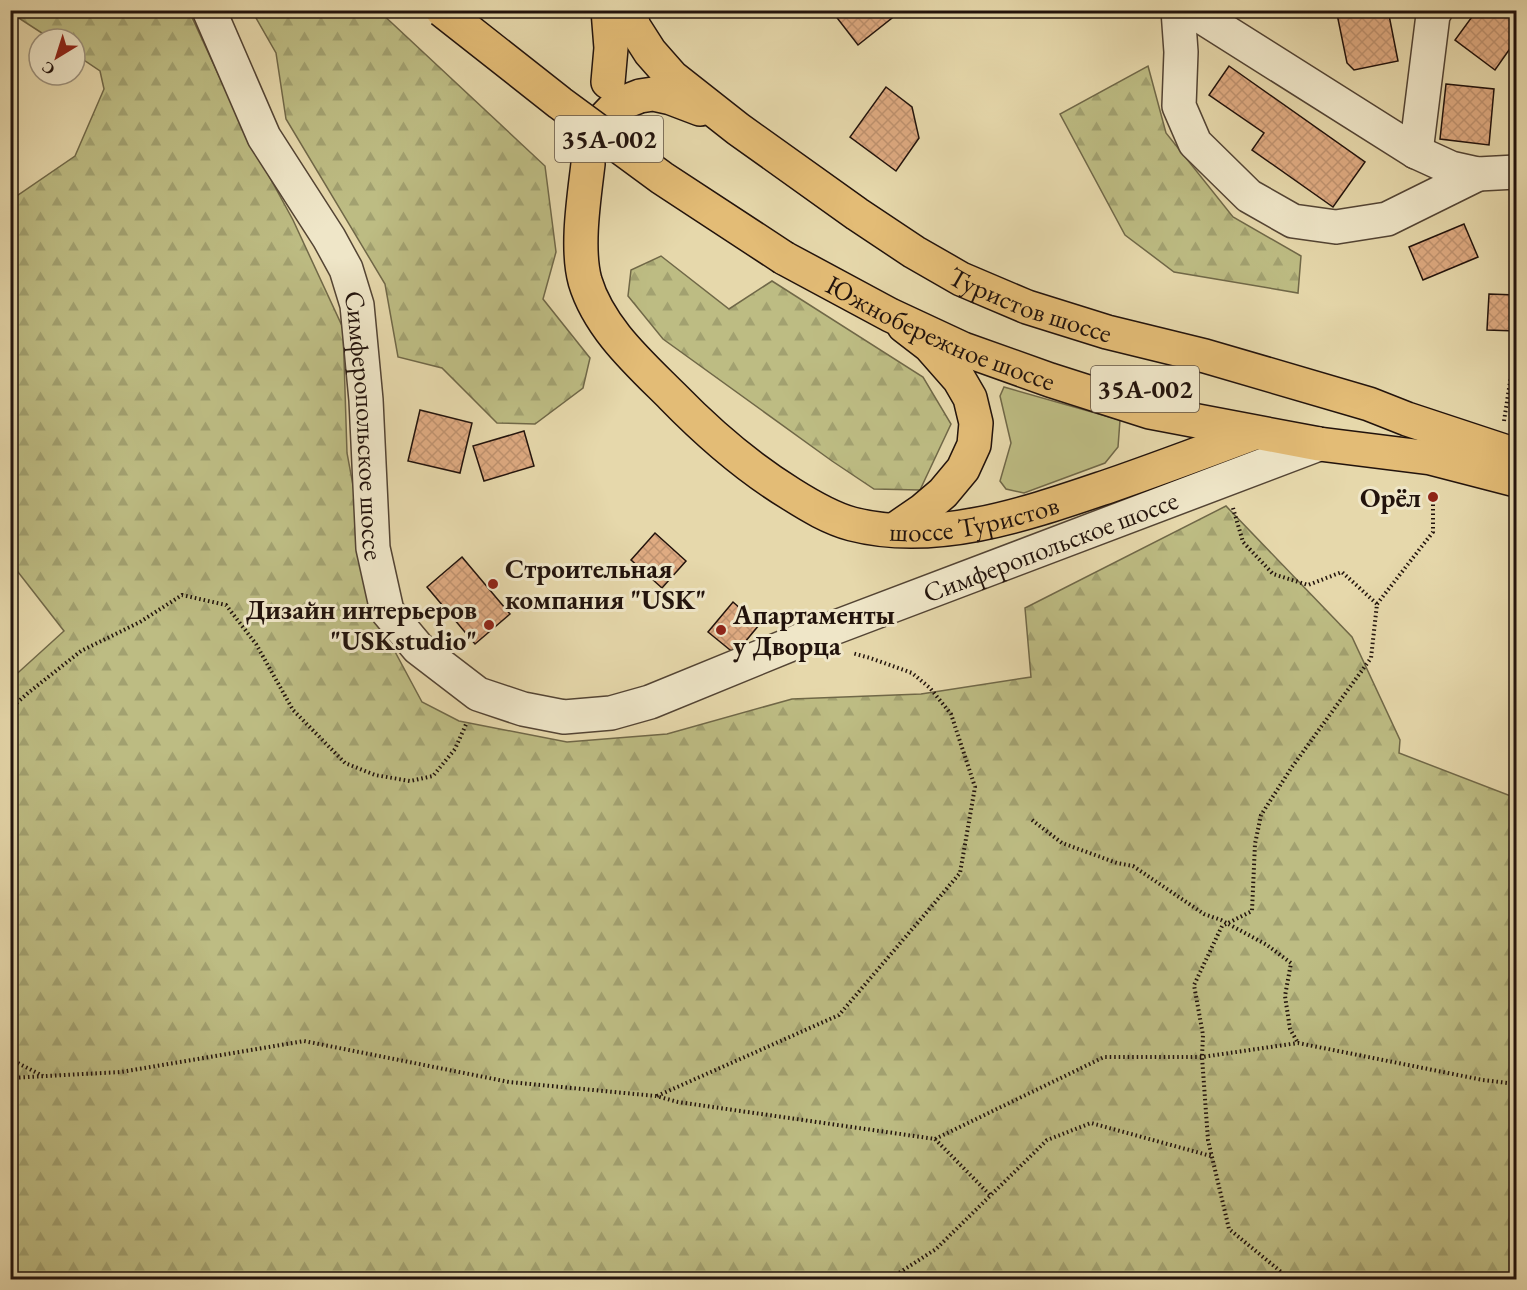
<svg xmlns="http://www.w3.org/2000/svg" width="1527" height="1290" viewBox="0 0 1527 1290" font-family="'EB Garamond',serif">
  <defs>
    <pattern id="forest-firs" width="22" height="20" patternUnits="userSpaceOnUse" patternTransform="scale(1.5)"><rect width="22" height="20" fill="#bdbc83"/><path d="M5 1l3.5 6h-7zM16 11l3.5 6h-7z" fill="#a2a170"/></pattern>
    <pattern id="building-cross-hatch" width="8" height="8" patternUnits="userSpaceOnUse" patternTransform="scale(1.5)"><rect width="8" height="8" fill="#dfab82"/><path d="M0 0l8 8M0 8l8-8" fill="none" stroke="#bf926f"/></pattern>
  </defs>
  <rect width="100%" height="100%" fill="#e6d8ab"/>
  <filter id="stains"><feTurbulence type="fractalNoise" baseFrequency=".00333" numOctaves="4"/><feColorMatrix values="0 0 0 0 .2 0 0 0 0 .09 0 0 0 0 .02 0 0 0 .5 -.17"/></filter>
  <radialGradient id="worn" r=".72"><stop offset=".6" stop-color="#630" stop-opacity="0"/><stop offset="1" stop-color="#630" stop-opacity=".3"/></radialGradient>
  <path fill="#bdbc83" stroke="#706848" stroke-width="1.5" d="M1004,387L1120,420L1118,447L1105,463L1024,493L1006,489L1000,481L1011,443L1000,396Z"/>
  <path fill="url(#forest-firs)" stroke="#706848" stroke-width="1.5" d="M11,11H189L244,130L293,220L343,328L347,453L378,620L422,702L459,721L567,742L667,734L792,699L921,694L1031,677L1025,608L1226,506L1352,637L1400,740L1399,753L1516,798V1279H11L10,680L64,631L11,563V200L75,156L104,89L100,71L75,54V39H51L11,13Z
    M252,11H379L545,166L556,252L543,299L590,358L583,388L535,424L497,423L442,368L398,357L385,284L286,119L276,53Z
    M1148,66L1166,133L1233,217L1301,256L1298,293L1174,272L1125,235L1060,114Z
    M661,256L729,309L772,281L923,377L951,424L920,490L874,489L832,461L663,339L628,296L631,270Z"/>
  <path fill="url(#building-cross-hatch)" stroke="#22130c" stroke-width="1.5" d="M831,10H894L897,14L858,45Z
    M1356,10H1388L1398,61L1354,70L1347,63L1337,14Z
    M1477,10H1516V40L1495,70L1455,40Z
    M1229,66L1365,162L1333,207L1252,150L1264,133L1209,95Z
    M1446,84L1494,89L1489,145L1440,139Z
    M886,87L912,107L919,138L896,171L850,137Z
    M1464,224L1478,257L1423,280L1409,247Z
    M1489,294L1516,295V331L1487,330Z
    M420,410L472,423L460,473L408,461Z
    M524,431L534,466L484,481L473,446Z
    M655,533L686,561L662,588L631,560Z
    M462,557L510,614L475,644L427,587Z
    M733,602L759,625L735,654L708,632Z"/>
  <g fill="none" stroke-linecap="round" stroke-linejoin="round">
    <g stroke="#534434" stroke-width="36">
      <g id="minor">
        <path id="s1" d="M209,10L264,137L329,238L346,269L357,305L366,400L373,548L387,611L418,648L478,694L523,709L564,717L611,713L650,702L799,641L1319,444"/>
        <path d="M1178,10L1181,52L1179,106L1195,143L1249,196L1293,221L1336,227L1387,219L1478,174"/>
        <path d="M1191,10L1416,152L1451,168L1478,174L1516,172"/>
        <path d="M1416,152L1433,15L1436,10"/>
      </g>
    </g>
    <g stroke="#22130c" stroke-width="36">
      <g id="major">
        <path d="M608,10L611,48L608,82"/>
        <path id="s2" d="M629,10L634,27L650,52L672,77L738,129L857,214L914,252L961,279L1027,307L1107,332L1205,356L1369,404L1407,419L1516,455"/>
        <path d="M598,125L617,105L640,96L653,94L671,98L700,109"/>
        <path id="s3" d="M588,164C584,198 576,248 585,281C599,328 639,363 672,396C708,433 747,467 791,494C810,506 830,518 852,524C937,546 1029,513 1109,486C1158,469 1206,451 1254,433"/>
        <path d="M894,530L923,510L943,493L963,469L974,445L976,423L970,398L959,379L930,346L904,326"/>
      </g>
    </g>
    <g stroke="#22130c" stroke-width="36">
      <g id="highway">
        <path id="s4" d="M784,258L890,315L963,349L1050,380L1150,412L1319,444L1431,458L1516,480"/>
      </g>
    </g>
    <path stroke="#22130c" stroke-width="4" stroke-dasharray="1.5 3" stroke-linecap="butt" d="M1504,421L1514,356H1516
      M1233,508L1243,542L1273,574L1308,585L1342,572L1377,604
      M10,709L28,693L81,651L140,622L182,595L226,605L256,644L293,710L345,763L375,775L410,781L433,776L455,749L467,722
      M1032,820L1062,843L1117,863L1133,866L1204,914L1221,920L1267,945L1291,963L1285,996L1290,1029L1298,1043
      M10,1059L43,1076
      M10,1078L121,1072L304,1041L509,1082L656,1096L678,1102L935,1139L1104,1057H1202L1298,1043L1483,1080L1516,1084
      M657,1096L839,1015L960,873L975,787L951,714L930,688L912,673L870,658L852,653
      M935,1139L990,1195
      M888,1280L936,1249L1047,1140L1091,1123L1211,1156
      M1291,1280L1229,1229L1208,1140L1202,1057L1203,1035L1194,985L1222,926L1252,911L1255,844L1261,815L1292,767L1371,658L1377,604L1433,532V497"/>
    <use href="#minor" stroke="#efe6c8" stroke-width="33"/>
    <use href="#major" stroke="#e3bc76" stroke-width="33"/>
    <use href="#highway" stroke="#e3bc76" stroke-width="33"/>
    <g stroke="#22130c" stroke-width="36" stroke-linecap="butt">
      <path id="highway-bridge" d="M442,10L560,103L662,178L784,258"/>
    </g>
    <use href="#highway-bridge" stroke="#e3bc76" stroke-width="33"/>
  </g>
  <g fill="#8f2418" stroke="#efe6c8" stroke-width="2">
    <circle cx="1433" cy="497" r="6"/>
    <circle cx="493" cy="584" r="6"/>
    <circle cx="489" cy="625" r="6"/>
    <circle cx="721" cy="630" r="6"/>
  </g>
  <g text-anchor="middle" dominant-baseline="central" stroke-width="6" stroke-linejoin="round" paint-order="stroke">
    <g fill="#efe6c8" stroke="#605244" stroke-width="1.5">
      <rect x="555" y="116" width="108" height="46" rx="4.5"/>
      <rect x="1091" y="366" width="108" height="46" rx="4.5"/>
    </g>
    <g font-size="26" font-weight="bold" fill="#22130c">
      <text x="609" y="139">35А-002</text>
      <text x="1145" y="389">35А-002</text>
    </g>
    <g font-size="27" fill="#22130c" stroke="#efe6c8">
      <text stroke="none"><textPath href="#s2" startOffset="508">Туристов шоссе</textPath></text>
      <text stroke="none"><textPath href="#s4" startOffset="174">Южнобережное шоссе</textPath></text>
      <text stroke="none"><textPath href="#s1" startOffset="452">Симферопольское шоссе</textPath></text>
      <text stroke="none"><textPath href="#s3" startOffset="610">шоссе Туристов</textPath></text>
      <text stroke="none"><textPath href="#s1" startOffset="1370">Симферопольское шоссе</textPath></text>
    </g>
    <g font-size="27" font-weight="bold" fill="#22130c" stroke="#efe6c8" text-anchor="end">
      <text x="1421" y="497">Орёл</text>
      <text x="505" y="568" text-anchor="start">Строительная<tspan x="505" dy="31">компания "USK"</tspan></text>
      <text x="477" y="609">Дизайн интерьеров<tspan x="477" dy="31">"USKstudio"</tspan></text>
      <text x="733" y="614" text-anchor="start">Апартаменты<tspan x="733" dy="31">у Дворца</tspan></text>
    </g>
  </g>
  <rect width="1527" height="1290" fill="none" stroke="#e6d8ab" stroke-width="36"/>
  <rect x="12" y="12" width="1503" height="1266" fill="none" stroke="#22130c" stroke-width="3"/>
  <rect x="18" y="18" width="1491" height="1254" fill="none" stroke="#22130c" stroke-width="1.5"/>
  <g transform="translate(57 57) rotate(218)"><circle r="28" fill="#efe6c8" stroke="#9d927d" stroke-width="1.5"/>
  <path d="M0-4.5L10 22L0 15L-10 22Z" fill="#8f2418"/>
  <text y="-9" font-size="16" font-weight="bold" text-anchor="middle" fill="#22130c">С</text>
  </g>
  <rect width="100%" height="100%" filter="url(#stains)"/>
  <rect width="100%" height="100%" fill="url(#worn)"/>
</svg>
